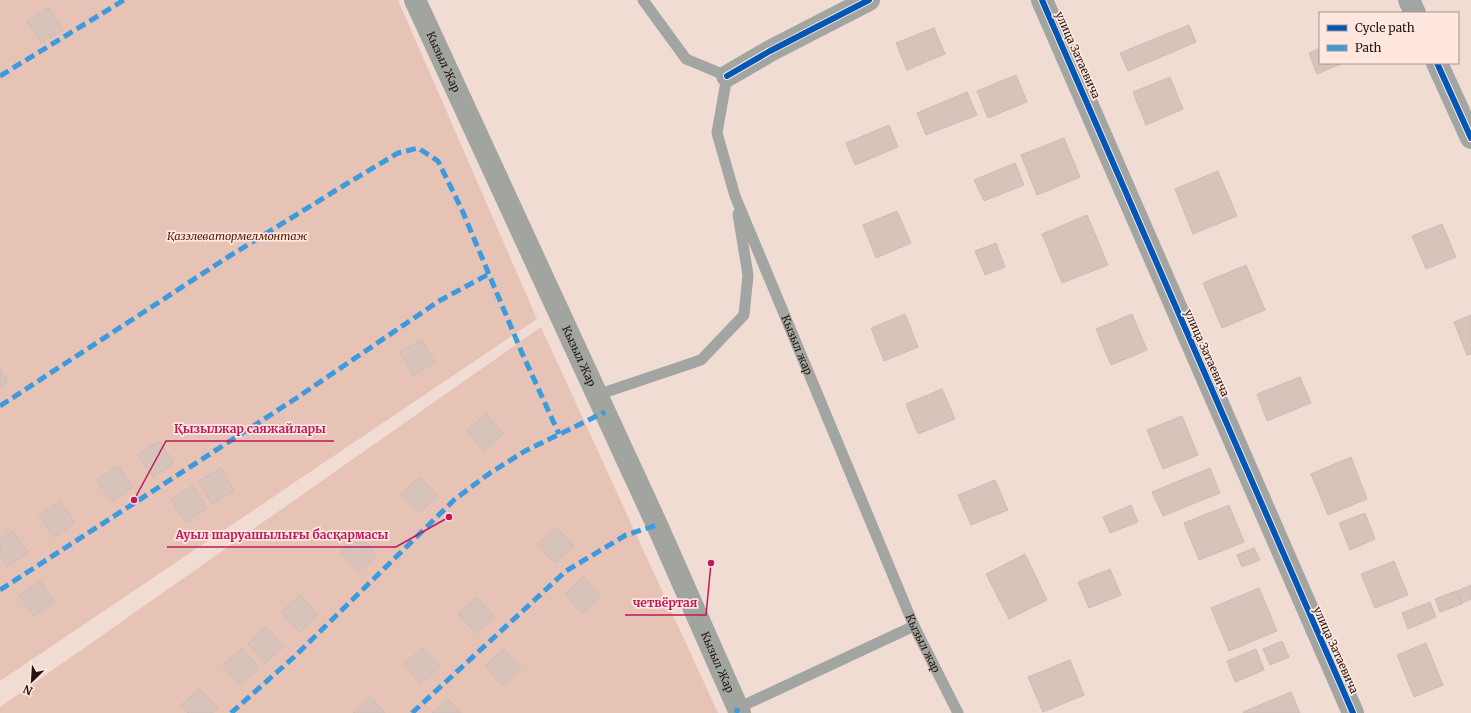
<svg xmlns="http://www.w3.org/2000/svg" width="1471" height="713" viewBox="0 0 1471 713" font-family="Merriweather,serif">
  <rect width="100%" height="100%" fill="#f1dcd4"/>
  <path fill="#e7c3b6" d="M0,0H398L537,319L0,681Z
    M541,327L718,713H0V707Z"/>
  <path fill="#d8c3bb" stroke="#ccbcb6" d="M49,8L63,30L41,43L27,21Z
    M1189,25L1196,42L1128,71L1120,53Z
    M934,28L945,54L907,70L896,43Z
    M1320,48V63H1343L1317,74L1309,53Z
    M1016,75L1027,102L988,118L977,91Z
    M1170,77L1183,109L1146,125L1133,92Z
    M967,92L977,115L926,135L917,113Z
    M889,125L898,147L855,165L846,143Z
    M1064,138L1080,177L1037,195L1021,155Z
    M1015,163L1024,185L984,201L974,180Z
    M1218,171L1237,216L1193,234L1175,189Z
    M897,211L911,243L876,258L863,225Z
    M1087,215L1108,265L1062,283L1042,234Z
    M1442,224L1456,257L1426,269L1412,236Z
    M996,243L1005,267L985,275L975,251Z
    M1246,265L1265,310L1222,328L1203,283Z
    M905,314L918,347L884,361L871,328Z
    M1132,314L1147,350L1111,365L1096,329Z
    M1471,315V354L1467,355L1454,322Z
    M422,340L435,363L413,375L400,352Z
    M0,369L8,382L0,387Z
    M1300,377L1311,403L1267,421L1257,394Z
    M942,389L955,419L918,434L906,404Z
    M486,414L503,433L484,451L467,431Z
    M1182,416L1198,455L1163,469L1147,430Z
    M159,441L174,463L153,477L138,455Z
    M1351,457L1367,499L1328,515L1311,474Z
    M118,466L133,487L112,502L97,480Z
    M221,468L234,491L212,504L199,481Z
    M1210,468L1220,493L1163,516L1152,492Z
    M420,477L438,496L419,513L401,494Z
    M995,480L1008,510L971,525L958,495Z
    M192,486L207,508L186,522L171,500Z
    M60,501L75,523L54,537L39,515Z
    M1131,505L1138,522L1110,533L1103,517Z
    M1229,505L1244,542L1199,560L1184,523Z
    M1365,513L1375,539L1350,550L1339,523Z
    M556,527L574,546L555,563L537,544Z
    M13,531L28,552L7,567L0,556V540Z
    M359,535L377,555L358,572L340,553Z
    M1254,548L1260,560L1242,567L1237,555Z
    M1025,554L1047,600L1009,619L986,574Z
    M1394,561L1408,595L1375,608L1361,574Z
    M1110,569L1121,595L1089,608L1078,582Z
    M583,577L601,596L582,613L565,594Z
    M40,581L55,602L34,616L19,595Z
    M1471,585V599L1462,603L1457,591Z
    M1259,588L1277,631L1229,651L1211,608Z
    M1456,591L1462,604L1440,612L1435,599Z
    M300,595L318,615L299,632L281,612Z
    M477,597L495,617L476,633L458,614Z
    M1430,602L1436,617L1408,629L1402,613Z
    M266,627L284,646L265,663L248,644Z
    M1282,641L1289,657L1270,665L1263,649Z
    M1426,643L1443,685L1414,697L1397,655Z
    M242,648L259,668L240,685L223,665Z
    M422,648L440,667L421,684L404,665Z
    M504,649L521,669L503,686L485,666Z
    M1256,649L1264,670L1235,682L1227,661Z
    M1070,660L1084,695L1043,712L1028,677Z
    M200,689L218,708L212,713H188L181,705Z
    M1291,692L1300,713H1244L1243,712Z
    M370,697L385,713H353Z
    M448,699L461,713H432Z"/>
  <g fill="none" stroke-linecap="round" stroke-linejoin="round">
    <g stroke="#a2a5a1" stroke-width="11">
      <path id="s1" d="M643,0L686,59L727,76L717,133L735,196L914,626L958,713"/>
      <path d="M597,395L701,360L744,315L748,275L738,214"/>
      <path d="M738,708L914,626"/>
    </g>
    <path stroke="#a2a5a1" stroke-width="22" d="M1042,0L1353,713
      M1409,0L1415,13
      M1437,63L1471,138
      M727,76L770,51L869,0"/>
    <path stroke="#a2a49f" stroke-width="22" id="s2" d="M415,0L657,525L740,713"/>
    <path stroke="#3c9ade" stroke-width="5" stroke-dasharray="10 5" stroke-linecap="butt" d="M0,76L124,0
      M0,406L228,257L343,186L398,153L418,148L438,161L462,210L522,353L559,434
      M0,590L295,399L439,301L489,274
      M231,713L294,657L454,500L490,473L525,451L605,412
      M412,713L566,571L626,535L657,525
      M736,713L738,708"/>
    <g stroke="#ffe7df" stroke-width="8">
      <path id="cycleway" d="M1042,0L1353,713
        M1437,63L1471,138
        M727,76L770,51L869,0"/>
    </g>
    <use href="#cycleway" stroke="#0057b8" stroke-width="6"/>
  </g>
  <g text-anchor="middle" dominant-baseline="central" stroke-width="3.5" stroke-linejoin="round" paint-order="stroke">
    <g font-size="11" fill="#221510" stroke="#ffe7df">
      <text transform="translate(1078 55) rotate(66)">улица Затаевича</text>
      <text stroke="none"><textPath href="#s2" startOffset="68">Кызыл Жар</textPath></text>
      <text stroke="none"><textPath href="#s1" startOffset="402">Кызыл жар</textPath></text>
      <text transform="translate(1207 353) rotate(66)">улица Затаевича</text>
      <text stroke="none"><textPath href="#s2" startOffset="392">Кызыл Жар</textPath></text>
      <text stroke="none"><textPath href="#s1" startOffset="726">Кызыл жар</textPath></text>
      <text transform="translate(1336 650) rotate(66)">улица Затаевича</text>
      <text stroke="none"><textPath href="#s2" startOffset="728">Кызыл Жар</textPath></text>
    </g>
    <g font-size="11" font-style="italic" fill="#511600" stroke="#ffe7df">
      <text x="237" y="236">Қазэлеватормелмонтаж</text>
    </g>
  </g>
  <path fill="none" stroke="#c2185b" stroke-width="1.5" d="M134 500L166 441H334M449 517L396 547H167M711 563L706 615H625"/>
  <g fill="#c2185b" stroke="#ffe7df" stroke-width="1.5">
    <circle cx="134" cy="500" r="4"/>
    <circle cx="449" cy="517" r="4"/>
    <circle cx="711" cy="563" r="4"/>
  </g>
  <g font-size="12" text-anchor="middle" font-weight="bold" fill="#c2185b" stroke="#ffe7df" stroke-width="3.5" stroke-linejoin="round" paint-order="stroke">
    <text x="250" y="433">Қызылжар саяжайлары</text>
    <text x="282" y="539">Ауыл шаруашылығы басқармасы</text>
    <text x="665" y="607">четвёртая</text>
  </g>
  <rect x="1319" y="12" width="140" height="52" fill="#ffe7df" stroke="#a7938c"/>
  <rect x="1327" y="25" width="20" height="6" fill="#0057b8" stroke="#a7938c"/>
  <text x="1355" y="32" font-size="12" fill="#221510">Cycle path</text>
  <rect x="1327" y="45" width="20" height="6" fill="#3c9ade" stroke="#a7938c"/>
  <text x="1355" y="52" font-size="12" fill="#221510">Path</text>
  <g transform="translate(32 681) rotate(205)" stroke="#ffe7df" stroke-width="3" paint-order="stroke">
  <path d="M0-3L7 15L0 10L-7 15Z" fill="#221510"/>
  <text y="-6" font-size="11" font-weight="bold" text-anchor="middle" fill="#221510">N</text>
  </g>
</svg>
